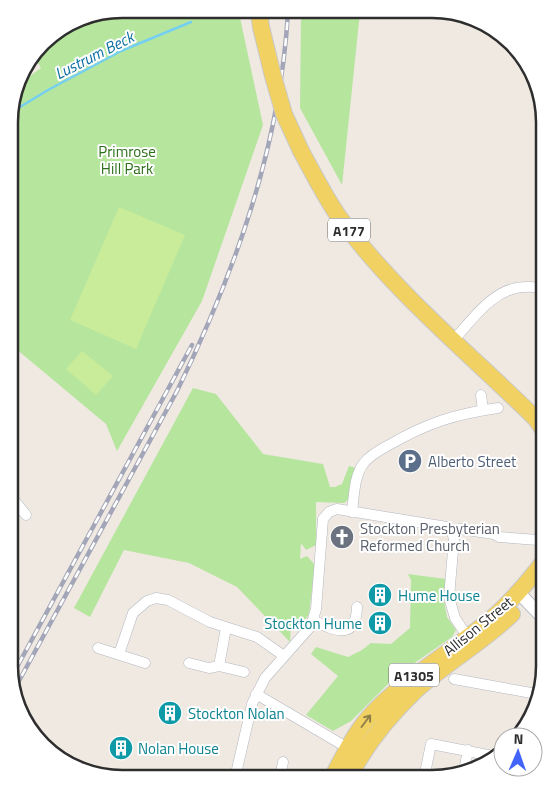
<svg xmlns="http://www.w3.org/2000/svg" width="553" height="787" viewBox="0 0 553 787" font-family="'Titillium Web',sans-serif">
  <rect width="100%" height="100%" fill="#efe9e1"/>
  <path fill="#b6e59e" d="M360,11V12L342,185L300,108L301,12Z
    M239,13L263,125L202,301L117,451L106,424L9,343L10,106L17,85L41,68L33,54L47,36L85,15Z
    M193,388L216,394L263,454L323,464L330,487H335L342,484L349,466L356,468L348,500L344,503L316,502V545L306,550L301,543L300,559L307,556L315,565L309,614L302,625L291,626L290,642L237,587L189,563L124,550L90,617L74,608Z
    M408,574L446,579L444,600L447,617L456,630L452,637L397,675L351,721L333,731L306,715L338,676L311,654L316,647L348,657L362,650L371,643L391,644L410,628L411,580Z"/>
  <path fill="#c9ec9a" d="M119,207L185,235L136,349L70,320Z
    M82,351L113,376L96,395L66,369Z"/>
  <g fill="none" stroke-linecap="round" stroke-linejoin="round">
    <path stroke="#75cff0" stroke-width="2.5" d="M10,113L48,90L121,51L191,22"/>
    <g stroke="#b4b7c1" stroke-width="11">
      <path id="minor" d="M453,341C472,320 494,287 525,287C531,286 538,288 544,289
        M481,395L483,410
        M9,494L26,515
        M352,512C354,497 354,475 364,463C370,455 380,450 389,445C427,423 455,414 498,408
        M452,532L454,539L449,597L455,618L467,636
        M313,620C333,631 356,641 357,607
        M98,648L145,663
        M119,654L133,613L147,601L156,598L168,600L210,622L257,637L284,656
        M189,663L209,668L219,666L244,672
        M219,666L226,628
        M454,679L537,694
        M256,694L353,751
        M464,771L468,750
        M235,778L252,704L265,678L311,626L316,609L323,519L329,512L337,509L447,527L452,532L460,529L494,534L499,537L538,540L544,545
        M280,778L283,762
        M424,778L431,744L493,756"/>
    </g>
    <g stroke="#b4b7c1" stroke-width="14">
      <path id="tertiary" d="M518,592L544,619
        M542,678L544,666"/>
    </g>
    <g stroke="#c9c9c9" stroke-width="18">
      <path id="primary" d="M259,12L261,27
        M301,151C313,173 325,197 339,217C395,293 469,353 536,419L544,431
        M332,778C343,757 354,734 370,716C405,678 450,653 490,620C510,603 528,582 544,561
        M349,778C365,745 389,716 416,690C446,663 483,642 512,614"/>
    </g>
    <use href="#minor" stroke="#fff" stroke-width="10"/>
    <use href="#tertiary" stroke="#fff" stroke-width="12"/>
    <use href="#primary" stroke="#f2d163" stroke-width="16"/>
    <g stroke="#a3a6b8" stroke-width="4.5">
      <path id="rail" d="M11,678L192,345
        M14,690L177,391C236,270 280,147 288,12"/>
    </g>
    <use href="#rail" stroke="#fff" stroke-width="2.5" stroke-dasharray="8" stroke-linecap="butt"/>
    <g stroke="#c9c9c9" stroke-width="18" stroke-linecap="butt">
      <path id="primary-bridge" d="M261,27L273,76L284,114L301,151"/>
    </g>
    <use href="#primary-bridge" stroke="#f2d163" stroke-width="16"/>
  </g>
  <defs><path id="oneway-shaft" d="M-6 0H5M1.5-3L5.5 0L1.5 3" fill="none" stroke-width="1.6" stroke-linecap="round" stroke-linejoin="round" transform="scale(1.25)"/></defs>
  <use stroke="#908048" href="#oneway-shaft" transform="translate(366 721) rotate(-53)"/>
  <defs>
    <g id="parking-disc" transform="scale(1.25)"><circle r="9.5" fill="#5c6f8a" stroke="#fff"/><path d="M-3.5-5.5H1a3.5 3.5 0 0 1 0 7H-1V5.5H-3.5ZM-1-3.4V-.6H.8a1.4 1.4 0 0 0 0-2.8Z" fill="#fff"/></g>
    <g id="church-disc" transform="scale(1.25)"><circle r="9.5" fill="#6b7280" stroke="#fff"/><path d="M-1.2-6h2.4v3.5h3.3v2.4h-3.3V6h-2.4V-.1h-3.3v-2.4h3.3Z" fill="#fff"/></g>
    <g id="building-disc" transform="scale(1.25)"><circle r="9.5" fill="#0f9aa8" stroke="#fff"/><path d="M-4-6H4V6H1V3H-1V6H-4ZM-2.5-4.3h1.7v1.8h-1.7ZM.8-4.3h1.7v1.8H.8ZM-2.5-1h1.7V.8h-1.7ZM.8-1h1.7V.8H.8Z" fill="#fff"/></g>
  </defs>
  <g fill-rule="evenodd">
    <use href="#parking-disc" x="410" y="461"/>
    <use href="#church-disc" x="342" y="537"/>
    <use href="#building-disc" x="380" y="595"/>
    <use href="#building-disc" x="380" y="623"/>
    <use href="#building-disc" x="170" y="713"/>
    <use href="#building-disc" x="121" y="748"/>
  </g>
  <g text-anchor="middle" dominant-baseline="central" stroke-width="4" stroke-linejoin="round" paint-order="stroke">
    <g fill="#fff" stroke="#6d6d6d" stroke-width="1">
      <rect x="328" y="218.5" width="42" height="23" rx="4"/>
      <rect x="389" y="663.5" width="50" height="23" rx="4"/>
    </g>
    <g font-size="14" font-weight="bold" fill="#2e2e2e">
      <text x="349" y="230">A177</text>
      <text x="414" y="675">A1305</text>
    </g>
    <g font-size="15" fill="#2c6e1b" stroke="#fff">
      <text x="127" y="151">Primrose<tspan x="127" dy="17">Hill Park</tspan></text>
    </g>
    <g font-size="15" fill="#4e5e75" stroke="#fff" text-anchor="start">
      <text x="428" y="461">Alberto Street</text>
    </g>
    <g font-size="15" fill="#5b616d" stroke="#fff" text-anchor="start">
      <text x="360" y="528">Stockton Presbyterian<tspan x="360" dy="17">Reformed Church</tspan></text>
    </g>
    <g font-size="15" fill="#0d838f" stroke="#fff" text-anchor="start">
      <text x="398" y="595">Hume House</text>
      <text x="362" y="623" text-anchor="end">Stockton Hume</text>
      <text x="188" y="713">Stockton Nolan</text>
      <text x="138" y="748">Nolan House</text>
    </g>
    <g font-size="15" fill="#2e2e2e" stroke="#fff">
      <text transform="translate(478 626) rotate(-39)">Allison Street</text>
    </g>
    <g font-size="16" font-style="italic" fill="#0d6fa3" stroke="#fff">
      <text transform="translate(94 55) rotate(-27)">Lustrum Beck</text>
    </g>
  </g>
  <path d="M0 0H553V787H0ZM122 18H432A104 104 0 0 1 536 122V666A104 104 0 0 1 432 770H122A104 104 0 0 1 18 666V122A104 104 0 0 1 122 18Z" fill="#fff" fill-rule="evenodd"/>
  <path fill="none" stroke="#2e2e2e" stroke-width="2.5" d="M122 18H432A104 104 0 0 1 536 122V666A104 104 0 0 1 432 770H122A104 104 0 0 1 18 666V122A104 104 0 0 1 122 18Z"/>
  <g transform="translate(518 752) rotate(2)"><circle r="24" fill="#ffffff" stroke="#ababab"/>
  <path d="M0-4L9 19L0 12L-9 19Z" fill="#4264fb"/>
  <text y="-8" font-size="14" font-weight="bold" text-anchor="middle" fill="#2e2e2e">N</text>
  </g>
</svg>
